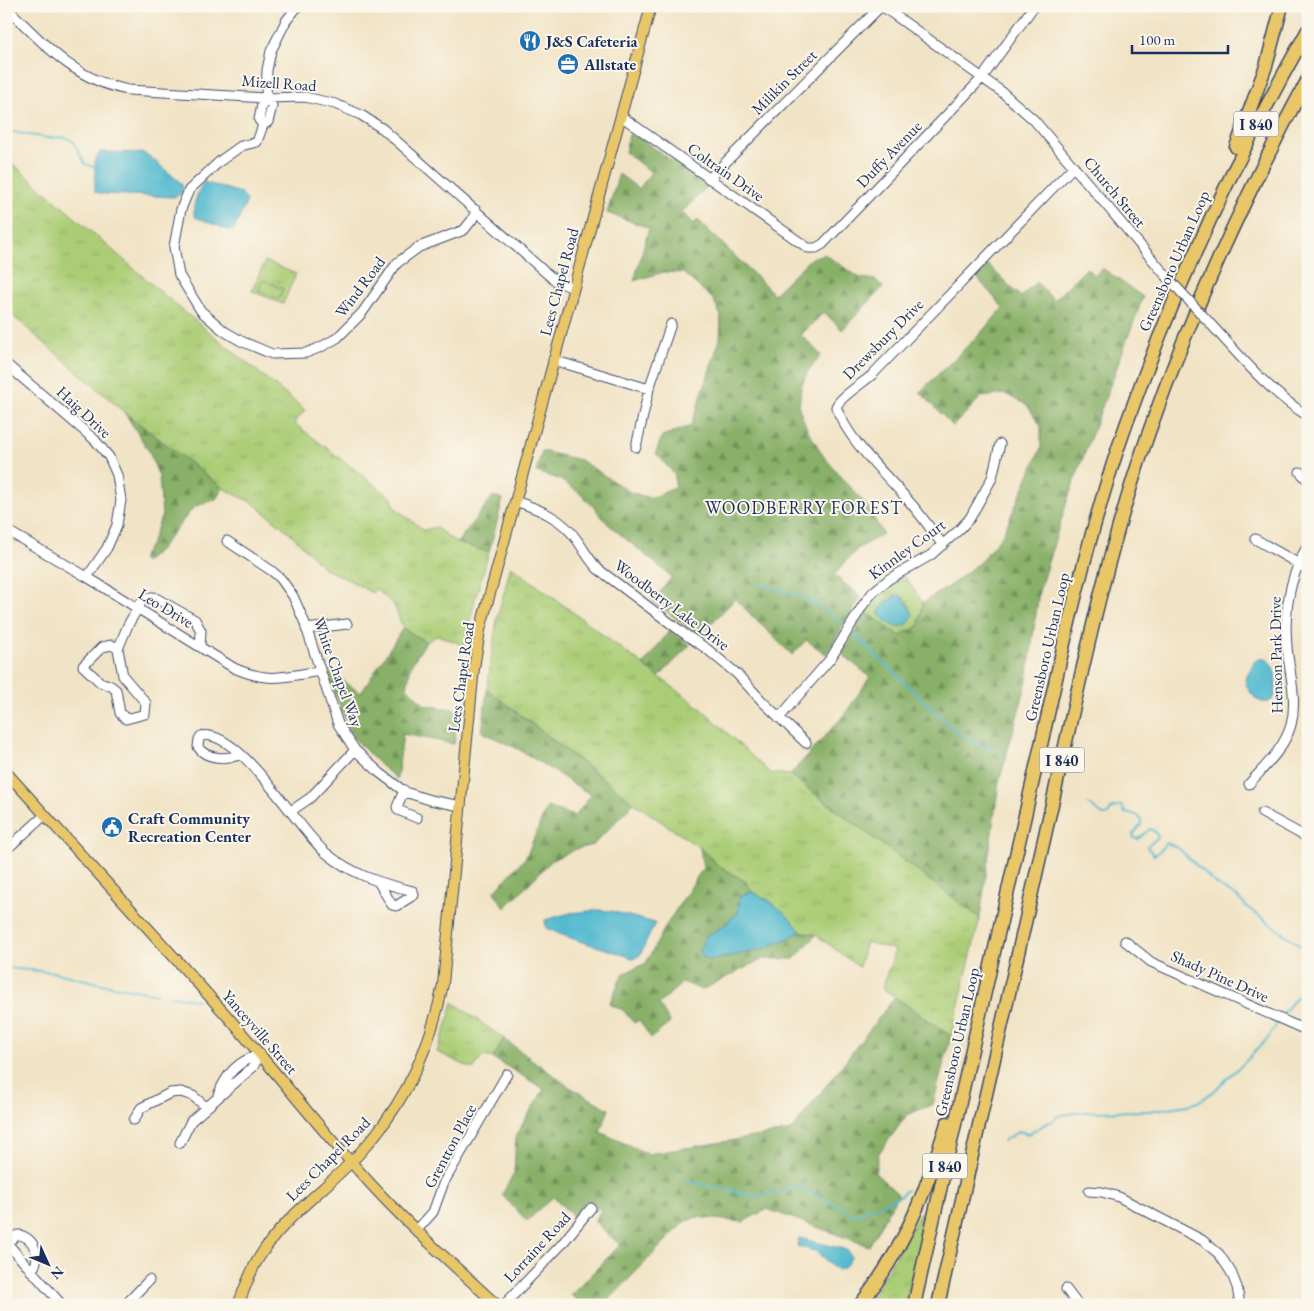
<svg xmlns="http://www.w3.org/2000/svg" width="1314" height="1311" viewBox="0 0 1314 1311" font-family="'EB Garamond',serif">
  <defs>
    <pattern id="grass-tufts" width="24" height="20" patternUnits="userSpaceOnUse" patternTransform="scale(1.25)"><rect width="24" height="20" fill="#abcd76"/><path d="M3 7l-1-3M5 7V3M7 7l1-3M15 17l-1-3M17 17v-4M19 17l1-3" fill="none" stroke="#93b068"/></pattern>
    <pattern id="forest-firs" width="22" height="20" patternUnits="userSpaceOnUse" patternTransform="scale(1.25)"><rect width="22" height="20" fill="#88b067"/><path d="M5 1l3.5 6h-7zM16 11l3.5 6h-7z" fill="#6e9058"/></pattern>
  </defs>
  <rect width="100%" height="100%" fill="#fbf7ec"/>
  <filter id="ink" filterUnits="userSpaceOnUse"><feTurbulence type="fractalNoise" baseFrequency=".02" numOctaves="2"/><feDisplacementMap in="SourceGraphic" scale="10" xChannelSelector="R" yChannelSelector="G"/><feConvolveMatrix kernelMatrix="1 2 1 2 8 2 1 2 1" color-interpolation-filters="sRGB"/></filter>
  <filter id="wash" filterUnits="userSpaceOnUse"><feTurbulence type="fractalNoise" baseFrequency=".0096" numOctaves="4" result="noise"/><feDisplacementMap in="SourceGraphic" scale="20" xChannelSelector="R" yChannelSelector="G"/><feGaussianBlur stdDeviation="1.12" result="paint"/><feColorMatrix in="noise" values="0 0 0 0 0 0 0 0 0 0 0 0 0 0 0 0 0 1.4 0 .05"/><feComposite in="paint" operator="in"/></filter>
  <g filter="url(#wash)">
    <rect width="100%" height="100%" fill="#f1e3c5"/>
    <path fill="url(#grass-tufts)" stroke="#637e6a" fill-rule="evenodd" d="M6,158L176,305L305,410L294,423L392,498L395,508L424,530L435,527L457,543L489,552L475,599L465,646L438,635L426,642L403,628L394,605L376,589L372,593L351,581L325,569L290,533L253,503L223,488L124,412L6,310Z
      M265,261L296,274L283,304L252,291Z
      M511,566L702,709L770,773L790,775L980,918L951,1036L882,988L895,950L866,942L859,967L816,935L800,931L796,925L769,900L752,892L746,882L718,865L700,848L634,803L487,689L497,619Z
      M905,577L923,603L919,626L900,637L866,612C877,596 889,587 905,577ZM896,595H900L907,601L913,614C911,623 905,626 896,627L879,615V611L888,601Z
      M453,1002L504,1039L493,1058L483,1056L473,1069L437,1052L446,1027Z
      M921,1212L925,1213L922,1232L905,1305H867Z"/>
    <path fill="url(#forest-firs)" stroke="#527062" d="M634,134L708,186L682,212L693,224L698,220L774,294L811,258L824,254L860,278L876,280L883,287L842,330L824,312L801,335L821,355L808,371L801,386L799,408L807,429L824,457L867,506L883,534L857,549L834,575L861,597L826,654L806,640L792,655L735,599L699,636L653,601L672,577L608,524L592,505L577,491L559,479L536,472L542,451L580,460L630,492L650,498L675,488V475L656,453L662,436L691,426L720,339L721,316L713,299L683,273L663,272L634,281L649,228L607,213L619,174L639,189L651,172L625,152L629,135Z
      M986,263L1021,297L1036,282L1054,300L1087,268L1094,276L1102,268L1143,297L1068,498L1039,591L1027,681L999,782L980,918L790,775L845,714L870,677L842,654L866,612L900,636L919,626L923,603L952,584L981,561L1003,534L1041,448V426L1027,405L1005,394L981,397L953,426L920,392L979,335L1003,308L975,275Z
      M124,412L223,488L216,499L194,507L159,550L145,562L141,559L151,544L162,515L159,477L149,451Z
      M493,496L503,499L489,552L457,543Z
      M403,628L426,642L411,665L407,687L425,705L459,710L454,744L403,734L397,779L380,765L352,736L325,669L361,693Z
      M670,630L690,645L659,677L643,665Z
      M487,689L634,803L593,845L576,849L552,860L505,908L494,892L526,857L547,807L575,816L591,795L520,750L482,732Z
      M700,848L718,865L746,882L752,892L740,896L738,912L722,927L705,937L727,958L789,939L800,931L816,935L794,959H762L702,990L683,982L659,1004L670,1023L651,1038L639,1020L634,1023L623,1010L609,1004L623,974L646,963L667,924L703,868Z
      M895,997L951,1036L933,1104L907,1115L879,1153L875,1173L898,1194L869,1246L767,1209L743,1222L696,1217L683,1223L604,1305H581L571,1295L620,1245L594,1221L601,1210L586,1200L574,1217L553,1197L527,1221L502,1195L514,1173L516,1135L544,1089L493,1058L504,1039L568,1086L609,1109L600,1132L648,1154L791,1131Z"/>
    <path fill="#abcd76" stroke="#637e6a" d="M263,280L283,289L279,299L258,290Z"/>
    <path fill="#51b9cf" stroke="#367496" d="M100,152L143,153L150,157L180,182C186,190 182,194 174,197L105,194L95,192V160Z
      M204,182L241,193L247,201L234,230H228L195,217C191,207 198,190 204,182Z
      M898,595L903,597L913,614C908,635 887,626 879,613C881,605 890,598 898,595Z
      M1262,658C1277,660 1278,687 1274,698C1262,711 1247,692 1245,680L1254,662Z
      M752,892C771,901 788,913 800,931C778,947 735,957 708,960L702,956L700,951L705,937L722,927L738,913L740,896Z
      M598,910L611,911L655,923L640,955L634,959C605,947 575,942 546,928L545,920L570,913Z
      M799,1238L844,1249L849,1252L851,1258L844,1268L837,1270L815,1251L797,1246Z"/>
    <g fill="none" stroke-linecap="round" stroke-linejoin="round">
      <path stroke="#51b9cf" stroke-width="2" d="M6,131L47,138L64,137L73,141L85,164L97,168
        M761,584C792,593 816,600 841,622
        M855,635L954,730C968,740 981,746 997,751
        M1088,804L1103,815H1108L1111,809L1122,805L1125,813L1137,815L1141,820V825L1133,834L1134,838L1138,839L1150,829C1155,831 1156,832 1158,838L1149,844L1147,847L1154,855L1159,852L1166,843L1177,847L1217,885L1236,896L1248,908L1308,951
        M6,968L52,972L102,984L157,994
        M170,996L197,1000
        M1281,1016L1295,999L1308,988
        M1003,1141L1019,1131L1028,1134C1038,1130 1043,1123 1053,1121L1057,1116L1081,1112L1149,1111L1188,1105L1198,1102L1214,1091L1245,1062L1269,1037L1278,1022
        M683,1180L755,1196L773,1192H783L792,1188H801L818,1196L821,1200L838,1206L851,1214H857L898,1197L907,1190"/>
    </g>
  </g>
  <g filter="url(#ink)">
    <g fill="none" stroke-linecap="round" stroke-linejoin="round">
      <g stroke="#3b4a6d" stroke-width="11">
        <path id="minor" d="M882,6L1002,92L1034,120L1168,278
          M6,7C44,44 74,80 128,90L266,98L305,97L335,104L361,115L383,129L545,272L556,281L573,288
          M266,98L272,106L268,122L263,125L259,120L262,104L266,98L267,70L271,51L286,21L298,6
          M621,116L808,248H816L823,244L982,78L1034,6
          M263,125L257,142L241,146L220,161L189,190L181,209L174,247L179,275L201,311L224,331L241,341L272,354L306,353L321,347L337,338L362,313L397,263L419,247L464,230L472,220L476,210
          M709,179L881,6
          M1205,318C1237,352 1267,391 1308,416
          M553,360L649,389
          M6,364L95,440L109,457L117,475L121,500L117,525L107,548L87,577
          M636,447L649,389L671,324
          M1300,472L1308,480
          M515,501C539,509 562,518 577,540C585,551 589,560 598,569L686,635L707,649L737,674L763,702L806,743
          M6,530L87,577L234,668C268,683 284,677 319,671
          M1255,539L1308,569
          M227,541L272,571L281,579L293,596L304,621L338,724L355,750L380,773L405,792L430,800L461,806
          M943,545C931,530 920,513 907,499C882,470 850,443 836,407C840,397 863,383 872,375L1074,166
          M306,629L347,624
          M118,649L112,645L102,647L83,666L100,682L111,686L116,690L120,713L126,719L145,714L146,703L123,676L118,649L128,625L142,601L148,597H154L195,620L201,631L200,647
          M779,718L831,658L863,605L873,592L889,579L931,555L959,530L970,518L992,478L1000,444
          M240,755C228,759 206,760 198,747L199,739L201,736C239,727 299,831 326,853C353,875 380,883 413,891L414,895L396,906L392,905L379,883
          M1249,784C1265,766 1284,749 1291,725C1297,702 1291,679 1288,656C1283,618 1288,579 1308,545
          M404,790L397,807L398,810L417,818
          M291,811L310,798L355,750
          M1262,813L1308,838
          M6,850L45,815
          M1125,941L1151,962L1308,1031
          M218,1095C227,1073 237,1062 260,1054
          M134,1120L141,1108L170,1093L181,1092L193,1096L206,1107
          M180,1143L191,1121L253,1067L260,1054
          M1089,1191L1102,1192L1119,1197L1202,1240L1219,1254L1231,1272L1237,1287L1240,1305
          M417,1230L433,1212L444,1182L507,1074
          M6,1242L62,1305
          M7,1243L17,1235C34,1235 43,1259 31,1271
          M1066,1289L1078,1305
          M125,1305L149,1280
          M504,1305L562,1244L591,1208"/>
      </g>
      <g stroke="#3b4a6d" stroke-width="12">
        <path id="major" d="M6,772C80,854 154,934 227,1016C272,1067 313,1121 359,1171C401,1219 450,1262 497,1305
          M238,1305C245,1288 250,1271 260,1256C285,1216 326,1189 358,1155C403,1107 431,1048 443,984L474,668L480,630L651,6"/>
      </g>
      <g stroke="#3b4a6d" stroke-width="15">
        <path id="highway" d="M1236,147L1266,66L1282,6
          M860,1305C905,1248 926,1191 947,1123
          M914,1305L1065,639C1082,567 1101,495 1126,425C1175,287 1236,157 1308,30
          M938,1305C975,1141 1013,977 1050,813C1079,685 1105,556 1149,432C1192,310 1246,193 1308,79"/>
      </g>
      <use href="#minor" stroke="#fff" stroke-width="9"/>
      <use href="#major" stroke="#e9c769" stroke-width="10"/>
      <use href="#highway" stroke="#e9c769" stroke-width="12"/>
      <g stroke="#3b4a6d" stroke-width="11" stroke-linecap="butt">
        <path id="minor-bridge" d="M1168,278L1205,318"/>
      </g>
      <use href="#minor-bridge" stroke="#fff" stroke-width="9"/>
    </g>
  </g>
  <defs>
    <g id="restaurant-disc" transform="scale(1.125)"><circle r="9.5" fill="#1f6fb2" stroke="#fbf7ec"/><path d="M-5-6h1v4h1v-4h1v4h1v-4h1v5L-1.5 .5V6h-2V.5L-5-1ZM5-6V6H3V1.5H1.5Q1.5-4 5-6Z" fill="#fff"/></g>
    <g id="office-disc" transform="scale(1.125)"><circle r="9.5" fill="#1f6fb2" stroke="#fbf7ec"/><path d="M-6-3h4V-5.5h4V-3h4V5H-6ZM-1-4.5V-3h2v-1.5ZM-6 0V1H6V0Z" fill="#fff"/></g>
    <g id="civic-disc" transform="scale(1.125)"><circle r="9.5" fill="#1f6fb2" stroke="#fbf7ec"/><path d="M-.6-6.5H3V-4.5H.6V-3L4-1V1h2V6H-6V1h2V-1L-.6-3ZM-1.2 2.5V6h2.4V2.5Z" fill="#fff"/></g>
  </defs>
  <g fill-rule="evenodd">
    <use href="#restaurant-disc" x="530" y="41"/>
    <use href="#office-disc" x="568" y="64"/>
    <use href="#civic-disc" x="112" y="827"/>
  </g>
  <g text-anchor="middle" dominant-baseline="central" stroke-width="4" stroke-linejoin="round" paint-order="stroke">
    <g fill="#fbf7ec" stroke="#5e6b89" stroke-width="1">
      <rect x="1233.5" y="111.5" width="45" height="25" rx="4"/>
      <rect x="1039.5" y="747.5" width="45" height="25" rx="4"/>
      <rect x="922.5" y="1153.5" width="45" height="25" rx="4"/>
    </g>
    <g font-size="15" font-weight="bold" fill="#1b2f5e">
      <text x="1256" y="124">I 840</text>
      <text x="1062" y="760">I 840</text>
      <text x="945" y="1166">I 840</text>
    </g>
    <g font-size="16" font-weight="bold" fill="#1b2f5e" stroke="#fbf7ec" text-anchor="start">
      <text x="546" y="41">J&amp;S Cafeteria</text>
      <text x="584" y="64">Allstate</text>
      <text x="128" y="818">Craft Community<tspan x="128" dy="18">Recreation Center</tspan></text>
    </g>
    <g font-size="16" fill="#1b2f5e" stroke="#fbf7ec">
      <text transform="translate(784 82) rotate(-45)">Milikin Street</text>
      <text transform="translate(279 83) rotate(4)">Mizell Road</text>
      <text transform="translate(889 154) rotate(-46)">Duffy Avenue</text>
      <text transform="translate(726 172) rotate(35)">Coltrain Drive</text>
      <text transform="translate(1115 192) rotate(50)">Church Street</text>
      <text transform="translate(1174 261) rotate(-66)">Greensboro Urban Loop</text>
      <text transform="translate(559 282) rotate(-75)">Lees Chapel Road</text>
      <text transform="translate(360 287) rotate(-53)">Wind Road</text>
      <text transform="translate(883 339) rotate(-45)">Drewsbury Drive</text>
      <text transform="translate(84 412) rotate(43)">Haig Drive</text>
      <text transform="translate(907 549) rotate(-36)">Kinnley Court</text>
      <text transform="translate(672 605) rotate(37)">Woodberry Lake Drive</text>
      <text transform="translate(166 608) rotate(31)">Leo Drive</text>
      <text transform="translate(1047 647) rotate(-77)">Greensboro Urban Loop</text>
      <text transform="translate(1276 655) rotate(-91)">Henson Park Drive</text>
      <text transform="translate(338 672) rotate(70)">White Chapel Way</text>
      <text transform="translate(461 677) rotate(-82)">Lees Chapel Road</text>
      <text transform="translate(1220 976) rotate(24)">Shady Pine Drive</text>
      <text transform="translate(260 1032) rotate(49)">Yanceyville Street</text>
      <text transform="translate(957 1042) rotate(-77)">Greensboro Urban Loop</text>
      <text transform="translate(450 1146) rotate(-62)">Grentton Place</text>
      <text transform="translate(328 1159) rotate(-45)">Lees Chapel Road</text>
      <text transform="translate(537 1247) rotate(-47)">Lorraine Road</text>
    </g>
    <g font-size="18" letter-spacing="1" fill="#1b2f5e" stroke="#fbf7ec">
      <text x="804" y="507">WOODBERRY FOREST</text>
    </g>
  </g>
  <rect width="1314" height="1311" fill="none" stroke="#fbf7ec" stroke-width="25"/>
  <g transform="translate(48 1264) rotate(134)" stroke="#fbf7ec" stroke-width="4" paint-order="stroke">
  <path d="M0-4L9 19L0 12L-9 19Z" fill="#1b2f5e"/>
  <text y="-8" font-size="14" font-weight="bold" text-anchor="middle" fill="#1b2f5e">N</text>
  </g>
  <path d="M1132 45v8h96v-8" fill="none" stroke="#1b2f5e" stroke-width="2.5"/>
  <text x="1139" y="45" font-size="15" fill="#1b2f5e" stroke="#fbf7ec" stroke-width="4" paint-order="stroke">100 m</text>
</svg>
